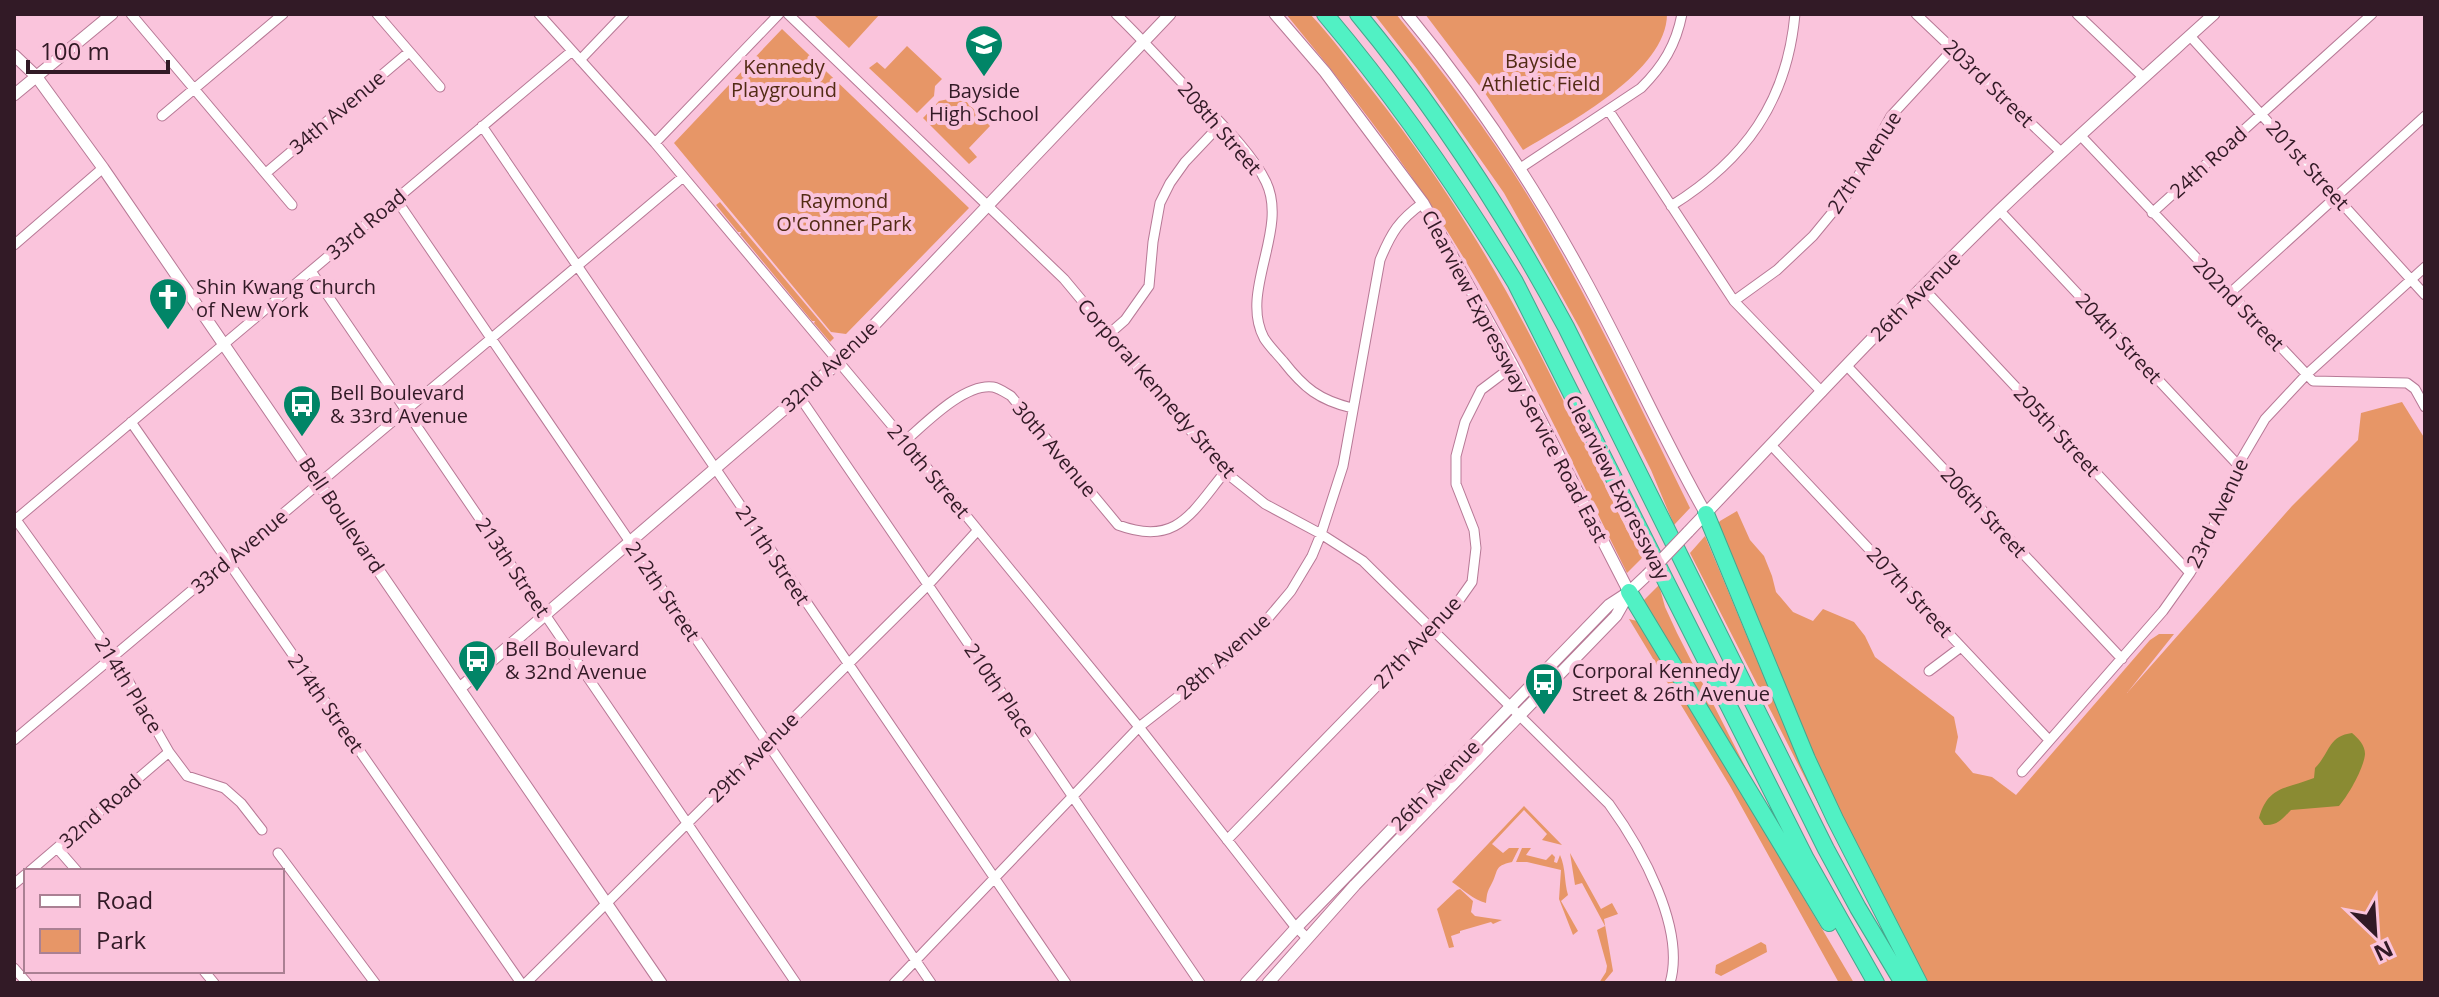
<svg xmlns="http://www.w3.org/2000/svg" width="2439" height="997" font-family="'Open Sans',sans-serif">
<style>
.green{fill:#e79667}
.water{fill:#8a8b33}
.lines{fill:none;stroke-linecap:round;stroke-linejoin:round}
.minor-casing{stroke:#b77996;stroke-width:11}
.tertiary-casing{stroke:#b77996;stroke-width:13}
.motorway-casing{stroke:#46a68d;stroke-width:18}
.minor{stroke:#fff;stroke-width:9}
.tertiary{stroke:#fff;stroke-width:11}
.motorway{stroke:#51f1c4;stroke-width:16}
.tertiary-bridge-casing{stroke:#b77996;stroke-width:13;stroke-linecap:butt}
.tertiary-bridge{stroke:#fff;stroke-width:11}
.labels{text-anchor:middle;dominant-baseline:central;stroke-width:8;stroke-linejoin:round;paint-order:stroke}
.park-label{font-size:20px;fill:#522b14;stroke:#fac4dc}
.street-label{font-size:20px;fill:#321a26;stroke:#fac4dc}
.poi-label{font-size:20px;fill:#321a26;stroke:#fac4dc;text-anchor:start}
</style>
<rect width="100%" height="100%" fill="#fac4dc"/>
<path class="green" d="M813,14H880L849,48Z
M1286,14H1310C1332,37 1351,64 1371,89C1410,138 1446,190 1478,243C1535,336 1580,437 1629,534L1644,556L1627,573C1570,459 1517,342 1449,234C1401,156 1344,85 1286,14Z
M1374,14H1396C1443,72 1489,132 1528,196C1589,296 1638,403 1690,508L1674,525L1651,470L1579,327L1504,193L1417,69Z
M1425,14H1667C1667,72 1567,124 1523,150L1485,93Z
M782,29L969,208L846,334L831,332L674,143Z
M907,46L942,79L935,86L934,96L917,113L869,68L877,62L885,69Z
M957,92L990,126L969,148L977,157L969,164L923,118L939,101L949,99Z
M720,202L834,338L830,342L814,323L815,321H812L740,234L741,232H738L716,205Z
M2402,402L2425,439V983H1924L1821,779L1714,529L1720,521L1737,511L1750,540L1764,556L1772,576L1776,592L1793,612L1813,621L1823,609L1854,622L1865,636L1875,657L1954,717L1958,737L1955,752L1973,773L1992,777L2016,795L2150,640L2159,634H2174L2127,693L2292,506L2358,440L2361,413Z
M1705,536L1788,734L1847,860L1690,553Z
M1659,585L1665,607L1677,633L1780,835L1641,603Z
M1629,619L1641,622L1854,983H1839L1730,786Z
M1524,806L1562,845L1542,840L1547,834L1524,810L1492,844L1503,853L1509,848H1519L1512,862C1493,866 1499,871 1491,885C1487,892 1487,894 1486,903C1474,900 1462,889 1452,882Z
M1522,848H1531L1526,855L1546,860L1552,854L1555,857L1554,862L1557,863L1560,855C1566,868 1564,882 1568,895L1561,901L1578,931L1573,935L1559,899L1561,870L1527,862H1516Z
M1570,853L1601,909L1612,903L1618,914L1604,919L1613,971L1603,983H1599L1606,972L1607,966L1597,930L1605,926L1582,883L1575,885Z
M1460,889L1473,901L1471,912L1475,916L1502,920L1493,924L1491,922L1460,931V933L1451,936L1454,947L1449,948L1437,909L1457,890Z
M1761,942L1766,945L1767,952L1721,976L1715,973L1716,965Z"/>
<path class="water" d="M2352,733C2358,738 2365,745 2365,754C2364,768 2348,796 2339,806L2291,810C2282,819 2278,826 2264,825L2259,818C2268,786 2286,789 2314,778L2315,768C2330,753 2328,736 2352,733Z"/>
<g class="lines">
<g class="minor-casing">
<path id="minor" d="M131,14L292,205
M377,14L440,87
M539,14L655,143L905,441L1139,727L1293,924L1307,938
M788,14L1064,279L1225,472L1265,504L1321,534L1363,561L1609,804C1641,848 1686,928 1670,983
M1116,14C1141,38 1164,64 1188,89C1213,116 1250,149 1266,182C1289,230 1239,291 1264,338C1269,346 1277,354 1283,361C1304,388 1319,400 1352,408
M1916,14L2062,153
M2077,14L2143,77
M2190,36L2425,295
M580,60L624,14
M1609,111L1734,301L1822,392
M162,116L283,14
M482,126L1066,983
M2080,135L2313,381L2407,383L2415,389L2425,407
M655,143L779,14
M1519,169L1641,88C1663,66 1676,45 1682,14
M266,173L409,52
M396,199L931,983
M1671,206C1745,160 1787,102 1795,14
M2000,211L2238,465
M2152,213L2372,14
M14,245L103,168
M311,271L796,983
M1923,288L2190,573
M2229,294L2425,116
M1734,301L1777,270L1813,236L1850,191L1891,116L1953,49
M1109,334L1125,320L1149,286L1153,242L1160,203L1170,183L1185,162L1221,124
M1847,366L2122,659
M799,396L1200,983
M131,422L521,983
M905,441C925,424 964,383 993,387C999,388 1006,393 1011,396L1118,525C1177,547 1192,512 1225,472
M1771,445L2049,740
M14,517L114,656L169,752L187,776L224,788L241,803L262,830
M14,521L572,51
M1929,671L1961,647
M14,740L683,177
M2022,772L2163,611L2190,573L2205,548L2238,465L2265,419L2307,374L2425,267
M1227,840L1455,606L1472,582L1476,548L1474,530L1456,484V456L1465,422L1481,390L1513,366
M57,848L77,871
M278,853L375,983
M30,871L169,752
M14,884L26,874
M14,968L27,983
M204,971L214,983
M526,983L928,585L978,530
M894,983L1139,727L1225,660L1264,623L1291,591L1312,556L1321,534L1343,466L1380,260C1391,233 1399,220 1423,203"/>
</g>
<g class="tertiary-casing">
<path id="tertiary" d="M1275,14L1325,72L1423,203L1513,366L1629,592
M1407,14C1474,95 1533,184 1583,276C1626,354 1662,437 1706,514
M14,55L36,76L103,168L661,983
M14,95L112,14
M1688,532C1791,424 1893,314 2000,210C2070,143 2142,79 2214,14
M460,688L839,362L1170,14
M1246,983L1296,928L1609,605L1629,592L1647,575
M1268,983L1355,885L1616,616L1629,593"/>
</g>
<g class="motorway-casing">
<path id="motorway" d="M1325,14C1396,98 1458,188 1515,282L1806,859L1876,983
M1358,14C1439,112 1506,216 1566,327L1826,849L1858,908L1903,983
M1706,514L1807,759L1835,819L1919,983
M1629,592L1829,923"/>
</g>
<use href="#minor" class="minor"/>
<use href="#tertiary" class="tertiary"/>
<use href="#motorway" class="motorway"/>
<g class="tertiary-bridge-casing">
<path id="tertiary-bridge" d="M1647,575L1688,532"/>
</g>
<use href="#tertiary-bridge" class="tertiary-bridge"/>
</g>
<defs>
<g id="school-pin" transform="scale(2)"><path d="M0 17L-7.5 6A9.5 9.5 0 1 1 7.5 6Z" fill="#018567" stroke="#fac4dc"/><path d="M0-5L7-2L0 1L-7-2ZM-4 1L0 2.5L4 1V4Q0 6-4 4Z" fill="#fff"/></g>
<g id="church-pin" transform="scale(2)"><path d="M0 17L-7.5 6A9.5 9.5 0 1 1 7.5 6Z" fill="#018567" stroke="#fac4dc"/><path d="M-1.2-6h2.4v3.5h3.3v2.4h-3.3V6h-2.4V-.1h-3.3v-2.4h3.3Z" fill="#fff"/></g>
<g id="bus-pin" transform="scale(2)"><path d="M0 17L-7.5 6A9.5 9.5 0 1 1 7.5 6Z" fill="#018567" stroke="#fac4dc"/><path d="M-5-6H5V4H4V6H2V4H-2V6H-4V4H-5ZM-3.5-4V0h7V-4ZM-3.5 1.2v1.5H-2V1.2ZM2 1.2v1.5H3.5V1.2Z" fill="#fff"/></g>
</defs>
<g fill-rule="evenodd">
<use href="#school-pin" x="984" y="44"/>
<use href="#church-pin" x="168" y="297"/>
<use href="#bus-pin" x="302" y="404"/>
<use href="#bus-pin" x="477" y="659"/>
<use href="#bus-pin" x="1544" y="682"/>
</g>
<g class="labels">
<g class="park-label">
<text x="1541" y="60">Bayside<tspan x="1541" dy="23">Athletic Field</tspan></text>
<text x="784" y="66">Kennedy<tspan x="784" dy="23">Playground</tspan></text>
<text x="844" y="200">Raymond<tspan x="844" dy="23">O'Conner Park</tspan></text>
</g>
<g class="street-label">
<text transform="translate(1989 83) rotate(44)">203rd Street</text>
<text transform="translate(337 112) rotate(-40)">34th Avenue</text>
<text transform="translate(1220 128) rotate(49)">208th Street</text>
<text transform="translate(1864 162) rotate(-57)">27th Avenue</text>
<text transform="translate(2208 162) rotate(-42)">24th Road</text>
<text transform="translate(2308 165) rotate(48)">201st Street</text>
<text transform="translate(366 224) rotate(-40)">33rd Road</text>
<text transform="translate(1915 296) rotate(-45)">26th Avenue</text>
<text transform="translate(2239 304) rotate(46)">202nd Street</text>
<text transform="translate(2119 338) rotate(47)">204th Street</text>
<text transform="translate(829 366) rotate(-43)">32nd Avenue</text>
<text transform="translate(1515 376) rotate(62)">Clearview Expressway Service Road East</text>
<text transform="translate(1157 388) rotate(49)">Corporal Kennedy Street</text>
<text transform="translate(2057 431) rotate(47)">205th Street</text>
<text transform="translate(1055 449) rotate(50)">30th Avenue</text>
<text transform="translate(929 471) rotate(50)">210th Street</text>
<text transform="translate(1618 487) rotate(63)">Clearview Expressway</text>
<text transform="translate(1984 512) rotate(47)">206th Street</text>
<text transform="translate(2217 513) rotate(-65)">23rd Avenue</text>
<text transform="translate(342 515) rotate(56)">Bell Boulevard</text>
<text transform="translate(239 551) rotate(-40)">33rd Avenue</text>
<text transform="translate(773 555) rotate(56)">211th Street</text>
<text transform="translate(513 567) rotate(56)">213th Street</text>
<text transform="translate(663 591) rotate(56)">212th Street</text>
<text transform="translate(1910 592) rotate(47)">207th Street</text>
<text transform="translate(1417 642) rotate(-47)">27th Avenue</text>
<text transform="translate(1223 656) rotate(-42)">28th Avenue</text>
<text transform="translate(129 685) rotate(58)">214th Place</text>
<text transform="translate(1000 690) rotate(56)">210th Place</text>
<text transform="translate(326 703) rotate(55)">214th Street</text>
<text transform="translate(753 757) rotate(-45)">29th Avenue</text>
<text transform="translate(1435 785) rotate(-46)">26th Avenue</text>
<text transform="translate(100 811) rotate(-41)">32nd Road</text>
</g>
<g class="poi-label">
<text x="984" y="90" text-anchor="middle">Bayside<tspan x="984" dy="23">High School</tspan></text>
<text x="196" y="286">Shin Kwang Church<tspan x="196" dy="23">of New York</tspan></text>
<text x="330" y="392">Bell Boulevard<tspan x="330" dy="23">&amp; 33rd Avenue</tspan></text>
<text x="505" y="648">Bell Boulevard<tspan x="505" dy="23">&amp; 32nd Avenue</tspan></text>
<text x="1572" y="670">Corporal Kennedy<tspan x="1572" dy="23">Street &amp; 26th Avenue</tspan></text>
</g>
</g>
<rect width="2439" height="997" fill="none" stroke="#321a26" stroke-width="32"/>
<rect x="24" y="869" width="260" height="104" fill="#fac4dc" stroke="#aa8093" stroke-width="2"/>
<rect x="40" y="895" width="40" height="12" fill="#ffffff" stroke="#aa8093" stroke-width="2"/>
<text x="96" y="909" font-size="24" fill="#321a26">Road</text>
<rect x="40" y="929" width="40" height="24" fill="#e79667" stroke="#aa8093" stroke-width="2"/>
<text x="96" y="949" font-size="24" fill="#321a26">Park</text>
<g transform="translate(2375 933) rotate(155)" stroke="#fac4dc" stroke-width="6" paint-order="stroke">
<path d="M0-6L14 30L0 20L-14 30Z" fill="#321a26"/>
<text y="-12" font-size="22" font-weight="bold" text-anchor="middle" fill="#321a26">N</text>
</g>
<path d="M28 60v12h140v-12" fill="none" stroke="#321a26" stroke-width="4"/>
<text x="40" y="60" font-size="24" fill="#321a26" stroke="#fac4dc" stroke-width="6" paint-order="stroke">100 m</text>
</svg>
